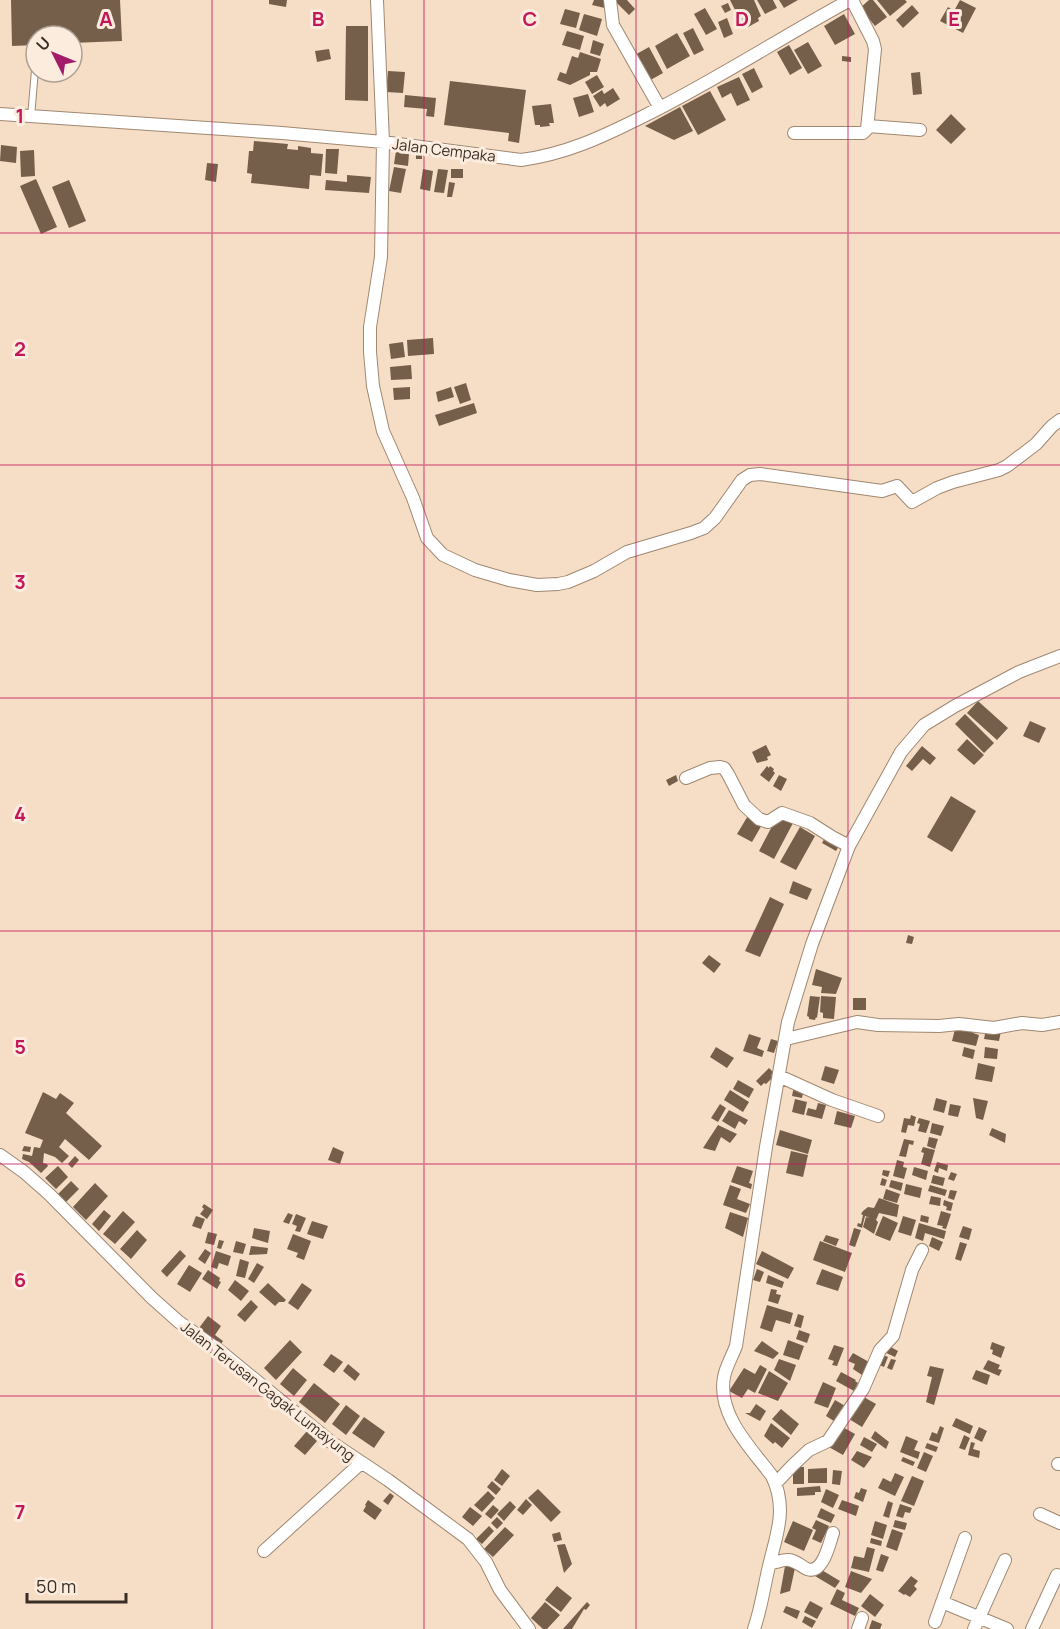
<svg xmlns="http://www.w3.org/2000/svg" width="1060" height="1629" font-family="Manrope,sans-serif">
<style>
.building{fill:#755f4b}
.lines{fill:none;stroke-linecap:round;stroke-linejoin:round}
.service-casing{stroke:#9f8872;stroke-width:8}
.minor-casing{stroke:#9f8872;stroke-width:14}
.service{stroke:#fff;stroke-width:6}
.minor{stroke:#fff;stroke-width:12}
.grid{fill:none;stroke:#c2185b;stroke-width:1.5;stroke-opacity:0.55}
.labels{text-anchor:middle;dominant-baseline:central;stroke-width:6;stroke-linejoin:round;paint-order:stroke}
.street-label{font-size:15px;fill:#382e25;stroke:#fcecde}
.grid-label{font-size:20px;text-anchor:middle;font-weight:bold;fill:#c2185b;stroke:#fcecde;stroke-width:6;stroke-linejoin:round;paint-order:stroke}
</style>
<rect width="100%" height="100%" fill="#f6ddc6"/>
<path class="building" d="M11,0H120L122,41L72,43V36H36V45L12,46Z
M269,0H287L286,7L269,4Z
M594,0H609V9L592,5Z
M617,0H627L635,9L629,15L615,1Z
M730,0H754L761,16L758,18L759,21L748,27L747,24L743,26Z
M757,0H773L777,8L765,14Z
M779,0H798L784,8Z
M869,0H873L887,17L875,26L860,8Z
M877,0H905L907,2L890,16Z
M960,0L976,8L963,33L940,21L948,7L954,11Z
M728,3L731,10L725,13L721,6Z
M912,5L919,13L903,28L896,20Z
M705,8L717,29L706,35L694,14Z
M565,9L580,13L576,28L560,24Z
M584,14L602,19L597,36L579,30Z
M844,14L855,34L835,45L824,26Z
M727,18L733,34L724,38L718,22Z
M346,26H368V101L345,100Z
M693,28L704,50L694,55L683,33Z
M567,31L584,36L580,50L562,45Z
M677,33L690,56L667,69L655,46Z
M593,40L604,44L600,56L590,53Z
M808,42L822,66L808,74L794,50Z
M789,45L802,68L790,75L777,52Z
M649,47L663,73L647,82L633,56Z
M329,49L331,59L317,62L315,51Z
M580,52L601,59L597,72H590V75L570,85L557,80L560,72L566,74L572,56L578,58Z
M842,56L851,57V62L842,61Z
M754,68L763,87L752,93L742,74Z
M388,71L405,72L403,93L386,92Z
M920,72L922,94L913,95L911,73Z
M597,75L604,87L592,94L585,82Z
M739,77L750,100L737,106L731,93L722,98L717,87Z
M450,81L526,90L519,143L508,141L509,133L444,125Z
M613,88L620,99L607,107L605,103L600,107L593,96L602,90L604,94Z
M710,91L726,120L698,135L682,106Z
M588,94L594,112L579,117L573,98Z
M405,95L436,98L434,117L426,116L427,109L404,107Z
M551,104L554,123H549L550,126L540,127V125H535L532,106Z
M680,107L693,131L674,140L645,126Z
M951,114L966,129L951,144L936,130Z
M254,141L288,144L287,149L298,150V146L311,148V153L323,154L321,176L310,175L309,189L251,183L252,174L247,173L249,151H253Z
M1,145L17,147L16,163L0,161Z
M326,149H339L337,174L325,173Z
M34,150L35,176L21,177L20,151Z
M396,151L409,154L408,166L394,164Z
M416,153L422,154V159H416Z
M207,163L218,164L216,182L205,180Z
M394,167L406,169L401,193L389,191Z
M423,169L433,171L430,191L420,189Z
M438,169L448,170L444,193L434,192Z
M451,169H463V178H451Z
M347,175L371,177L369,193L325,190L326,180L347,182Z
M36,179L57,227L41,234L20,186Z
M69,180L86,221L69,228L52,187Z
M449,182L455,183L452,197H447Z
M433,338L434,354L408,356L407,340Z
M403,342L405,357L391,359L389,344Z
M411,365L412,379L391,380L390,367Z
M466,383L471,400L460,404L454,387Z
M410,387V399L394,400L393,388Z
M451,387L454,397L438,402L436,392Z
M474,403L477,413L439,426L435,415Z
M978,701L1008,728L997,740L967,713Z
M965,714L994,743L984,753L955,724Z
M1030,721L1046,728L1039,743L1023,736Z
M967,739L984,755L974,765L957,750Z
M766,745L771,755L767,757L768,760L757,763L752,752Z
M922,746L936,758L930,765L923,759L912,771L906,766Z
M767,766L769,768L770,766L774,769L773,771L775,773L769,782L760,775Z
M676,775L678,781L669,786L666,780Z
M779,775L787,779L781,791L773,786Z
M951,796L976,811L952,852L927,837Z
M749,814L763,823L752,842L737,834Z
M778,815L793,823L774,859L759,851Z
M800,827L815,836L796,870L780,862Z
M826,836L840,844L836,851L822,843Z
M793,881L812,889L807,900L789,893Z
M770,897L784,904L760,957L745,951Z
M908,935L914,937L912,944L906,943Z
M709,955L721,964L714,973L702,963Z
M816,969L842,978L836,994L821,993L822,987L812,985Z
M810,996L820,997L817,1018L816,1017L815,1020L809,1019V1017L807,1016Z
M821,996L836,997L834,1019L823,1018V1013L820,1012Z
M853,998H866V1010H853Z
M961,1025L974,1028L973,1033L979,1035L976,1046L952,1041L955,1029L960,1031Z
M986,1029L1001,1031L999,1041L984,1039Z
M749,1034L761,1038L757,1048L764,1051L762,1057L743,1051Z
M771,1039L778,1041L774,1053L767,1051Z
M716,1047L734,1058L727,1068L710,1057Z
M964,1047L975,1050L973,1059L962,1056Z
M985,1047L998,1049L997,1059L984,1058Z
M978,1063L995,1067L992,1082L975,1079Z
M825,1066L839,1070L834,1084L821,1080Z
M769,1068L774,1073L771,1075L773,1077L766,1084L764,1083L761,1086L756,1081Z
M738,1080L754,1089L749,1098L733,1089Z
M794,1086L804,1088L802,1098L792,1096Z
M730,1090L749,1102L743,1112L724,1100Z
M43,1092L56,1099L60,1093L74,1103L66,1113L102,1146L89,1160L65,1139L59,1147L69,1156L62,1163L55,1157L44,1153L43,1163L47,1164L48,1166L41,1173L29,1162L22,1159L23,1154L32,1156L34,1147L40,1148L43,1140L25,1133Z
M936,1098L947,1101L944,1113L933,1110Z
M973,1098L988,1101L983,1120L976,1118Z
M795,1099L807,1102L804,1115L792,1112Z
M818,1103L826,1105L822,1119L806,1115L808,1108L816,1110Z
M720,1104L726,1108L718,1122L711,1118Z
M950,1104L961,1106L958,1117L948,1115Z
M729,1110L748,1120L745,1125L739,1121L735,1129L722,1121Z
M837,1111L855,1116L851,1128L834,1124Z
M911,1115L916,1117L914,1126L908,1125L906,1133L901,1132L904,1118L910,1119Z
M919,1118L930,1121L926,1133L918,1131L920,1124L917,1123Z
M932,1123L944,1126L941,1136L930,1133Z
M718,1125L737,1134L730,1143L721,1137L715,1151L703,1148Z
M992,1128L1006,1134L1005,1143L989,1135Z
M780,1130L812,1140L808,1154L776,1145Z
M929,1137L938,1139L935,1149L927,1146Z
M904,1139L914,1141L913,1145L909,1144L906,1157L899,1156Z
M24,1146L31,1147L30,1152L22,1151Z
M333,1147L344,1152L340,1164L328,1160Z
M923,1147L935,1150L930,1167L921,1164L924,1153L921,1152Z
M791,1151L808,1155L803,1177L786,1173Z
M75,1156L79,1160L72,1168L68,1164Z
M897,1160L904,1162L903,1167L907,1168L904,1179L893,1176Z
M937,1162L948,1165L947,1171L939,1168L938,1173L934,1171Z
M58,1166L68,1177L56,1189L45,1178Z
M737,1166L753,1171L749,1183L752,1184L751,1189L731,1182Z
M914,1167L928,1171L926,1180L912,1175Z
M883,1170L890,1171L888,1177L882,1175Z
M951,1172L957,1174L954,1181L948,1179Z
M933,1175L945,1178L943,1186L931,1183Z
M882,1178L887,1180L885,1186L880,1185Z
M891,1180L903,1183L901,1191L889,1187Z
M71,1181L79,1189L66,1202L58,1194Z
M95,1183L108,1196L86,1220L73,1207Z
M906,1184L922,1188L920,1198L904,1194Z
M730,1185L741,1189L737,1199L750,1204L746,1213L723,1205Z
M930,1185L947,1190L945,1196L928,1191Z
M886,1189L900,1194L897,1203L883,1199Z
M950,1190L957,1191L954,1200L948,1198Z
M931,1196L941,1198L940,1206L929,1204Z
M879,1198L899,1205L897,1217L879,1213L876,1220L878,1222L874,1234L863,1227L866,1217L870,1218L865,1216L862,1228L857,1226L858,1223L861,1224L863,1215L861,1214L863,1211L868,1207L874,1208Z
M944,1200L953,1203L951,1211L946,1210L947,1207L943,1205Z
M204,1204L213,1210L207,1219L200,1214L204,1209L202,1207Z
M104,1210L111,1216L99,1231L92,1224Z
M123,1211L135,1222L115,1244L103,1234Z
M941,1211L951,1214L946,1229L942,1228L943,1226L937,1225Z
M730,1212L748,1218L743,1237L725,1228Z
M288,1213L293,1215L289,1224L283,1222Z
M296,1214L306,1218L300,1232L295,1231L297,1226L292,1224Z
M921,1215L929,1217L928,1223L920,1221Z
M196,1216L205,1219L201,1229L192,1226Z
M883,1216L898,1223L890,1241L875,1235Z
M903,1216L916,1220L911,1236L898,1232Z
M312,1221L328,1226L323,1239L307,1234Z
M919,1223L946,1231L944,1239L925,1233L923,1241L915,1238Z
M963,1226L972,1229L969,1240L959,1237Z
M254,1228L270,1231L268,1243L252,1238Z
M854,1228L861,1230L855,1247L849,1245Z
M137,1230L147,1240L131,1259L120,1249Z
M208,1232L217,1234L214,1245L205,1243Z
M293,1234L311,1241L304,1260L296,1257L298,1253L287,1249Z
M826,1235L839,1239L836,1246L823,1241Z
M932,1237L943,1242L939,1251L929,1246Z
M219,1240L224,1241L221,1249L217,1248Z
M236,1241L246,1244L243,1254L233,1252Z
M820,1241L852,1253L845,1272L813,1260Z
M960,1242L967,1244L961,1261L955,1259Z
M251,1246L268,1248L267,1254L249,1255Z
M205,1249L211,1253L205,1264L198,1259Z
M180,1250L186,1256L167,1277L161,1271Z
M216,1251L231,1256L228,1266L219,1263L217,1269L211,1267Z
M762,1251L794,1268L788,1279L756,1264Z
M240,1259L249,1262L245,1278L236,1276Z
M257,1263L264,1267L254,1283L248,1279Z
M189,1265L202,1273L190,1292L177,1284Z
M757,1269L764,1272L760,1282L753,1280Z
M822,1269L843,1277L838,1291L816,1284Z
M208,1270L220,1278L219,1281L221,1282L217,1289L202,1279Z
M768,1275L784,1282L782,1288L766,1283Z
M235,1280L249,1291L241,1301L228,1290Z
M268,1283L286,1300L284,1302H279L275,1306L259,1292Z
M302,1283L312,1290L298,1310L288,1303Z
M771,1289L777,1290L776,1294L781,1295L778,1304L768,1301Z
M251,1300L258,1307L245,1322L237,1315Z
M767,1305L793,1313L790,1324L776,1320L772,1332L760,1328Z
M798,1314L804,1316L801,1328L794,1326Z
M208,1316L221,1326L215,1335L223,1341L218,1349L196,1332Z
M799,1330L810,1334L807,1343L796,1339Z
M290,1340L302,1352L276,1380L264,1368Z
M788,1340L804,1346L799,1360L783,1355Z
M762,1341L779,1353L773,1359L754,1351Z
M992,1342L1005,1347L1001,1358L992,1354L993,1350L990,1349Z
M885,1344L898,1351L895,1357L882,1351Z
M834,1345L844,1348L837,1366L832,1365L834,1361L828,1359Z
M853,1353L869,1362L862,1375L853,1369L855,1364L848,1361Z
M331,1354L343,1362L334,1373L323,1365Z
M881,1354L888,1357L884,1367L877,1364Z
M779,1359L796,1365L790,1381L774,1370Z
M891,1359L896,1360L892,1370L887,1368Z
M988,1360L1000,1365L998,1369L1002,1370L999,1376L983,1369Z
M348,1364L360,1374L355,1381L343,1371Z
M760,1365L767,1369L755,1393L748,1389L742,1398L729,1391L744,1368L755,1374Z
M930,1366L944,1369L934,1405L926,1402L932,1377L927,1376Z
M293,1368L307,1380L294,1396L280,1384Z
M976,1370L990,1375L987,1385L972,1379Z
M769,1371L788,1383L778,1401L758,1393Z
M841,1372L856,1380L855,1381L858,1383L854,1391L836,1381Z
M823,1382L836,1388L828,1408L814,1403Z
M314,1383L340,1404L325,1423L299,1402Z
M862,1396L876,1404L862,1427L849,1419Z
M835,1400L847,1407L837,1423L826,1416Z
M756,1404L766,1411L760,1421L745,1413H750Z
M346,1405L360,1416L346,1435L332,1424Z
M781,1409L799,1424L791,1435L772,1419Z
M364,1417L385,1432L374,1448L352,1433Z
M956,1418L973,1426L970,1434L952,1426Z
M771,1423L790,1438L782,1448L775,1442L773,1444L764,1436Z
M839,1425L855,1434L843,1455L827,1446Z
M940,1426L944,1428L939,1443L929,1440L932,1432L937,1434Z
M979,1427L987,1431L982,1442L974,1438Z
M307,1431L317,1441L305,1455L294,1446Z
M875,1431L889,1442L886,1449L871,1438Z
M964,1435L970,1438L965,1450L959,1448Z
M906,1436L918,1441L914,1450L920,1452L918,1459L900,1452Z
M864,1437L877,1444L872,1452L860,1445Z
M971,1442L975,1443L973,1449L980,1451L979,1458L968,1455Z
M927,1443L938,1447L936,1452L925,1448Z
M857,1451L872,1457L864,1468L851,1460Z
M924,1452L933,1456L926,1472L917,1468Z
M903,1457L915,1462L913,1466L901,1461Z
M793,1467H804V1484H793Z
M827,1468V1483H808V1469Z
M502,1469L510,1476L502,1486L494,1480Z
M833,1470L842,1471L840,1485L832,1484Z
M895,1473L904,1477L895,1496L878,1488L883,1478L891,1482Z
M912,1476L924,1481L914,1506L901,1501Z
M492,1481L501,1489L496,1495L487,1487Z
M820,1486L821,1492H815V1495L797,1496V1488Z
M861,1488L867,1490L863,1502L854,1498L856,1492L859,1493Z
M538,1489L561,1512L551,1522L528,1498Z
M826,1489L839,1495L833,1508L821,1502Z
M488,1491L495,1498L482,1512L474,1505Z
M390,1493L394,1496L388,1505L383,1501Z
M526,1499L532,1505L523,1515L517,1510Z
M368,1500L382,1510L375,1520L363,1511L366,1506L365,1505Z
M842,1500L859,1506L856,1516L838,1509Z
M510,1501L516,1507L504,1521L497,1514Z
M888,1501L893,1503L889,1518L883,1516Z
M900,1504L912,1508L910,1513L905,1512L903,1518L896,1516Z
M493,1505L499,1510L491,1519L485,1514Z
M470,1507L482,1516L473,1526L462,1517Z
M821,1508L835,1515L831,1523L817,1517Z
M497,1517L503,1523L497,1529L491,1523Z
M816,1520L829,1526L821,1543L812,1539L816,1530L812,1528Z
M895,1520L907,1523L905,1530L893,1527Z
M793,1521L813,1530L804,1551L784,1542Z
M875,1521L887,1525L883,1539L871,1535Z
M489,1526L494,1531L482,1544L476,1539Z
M505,1527L514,1535L493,1557L484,1549Z
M892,1529L903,1533L897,1551L886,1547Z
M560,1532L562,1540L554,1542L552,1534Z
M871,1538L882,1541L881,1546L870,1543Z
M565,1544L572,1564L564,1573L557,1545Z
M867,1547L875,1549L869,1572L851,1568L854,1556L864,1558Z
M881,1554L889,1557L883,1572L876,1570Z
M785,1566L795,1568L790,1591L780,1594Z
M820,1569L840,1581L835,1588L815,1576Z
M851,1571L872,1579L861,1593L845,1587Z
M911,1576L918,1581L914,1586L917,1589L910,1597L905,1594L904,1595L898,1591Z
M557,1586L572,1598L561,1612L545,1600Z
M837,1589L845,1593L842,1600L859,1608L855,1616L830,1604Z
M870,1594L884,1605L875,1617L861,1606Z
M810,1601L823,1608L817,1619L804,1612Z
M545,1602L560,1615L547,1629H543L531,1618Z
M587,1602L590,1605L586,1610L584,1609L572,1629H563Z
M786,1606L800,1611L797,1619L783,1612Z
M805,1616L816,1621L812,1628L802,1622Z
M872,1620L882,1624L880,1629H869Z"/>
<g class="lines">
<g class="service-casing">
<path id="service" d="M31,117L35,70L36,68"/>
</g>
<g class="minor-casing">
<path id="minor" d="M377,0L383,142L381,257L370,327V352L373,386L383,431L413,498L427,538L443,555L475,570L509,580L537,585L558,584L568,582L594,571L627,552L691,533L704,528L715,518L742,480L750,475L760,474L882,491L897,486L912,502L937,488L953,482L999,470L1007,466L1036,444L1052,426L1060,420
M610,0L613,25L660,108
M0,114L282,133L383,142L521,160C566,154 602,137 642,117C713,82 780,38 850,0
M868,126L920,130
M794,133H863L867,129L875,49L873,41L852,0
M686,778L710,768L720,767L724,768L728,774L744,805L759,819L768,822L782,813L810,823L832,837L849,846
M786,1039L857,1022L878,1025L939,1026L959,1024L994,1028L1022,1023L1042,1025L1060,1022
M779,1076L832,1100L878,1116
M0,1155L24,1172L49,1194L152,1298L179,1322L220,1351L331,1442L388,1480L468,1539L486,1562L500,1590L529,1629
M1058,1464H1060
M776,1483L792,1466L809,1450L828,1441L863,1389L880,1350L893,1336L912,1270L922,1250
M1040,1514L1060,1523
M264,1551L361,1463
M770,1563C776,1563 783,1559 789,1560C796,1561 801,1566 807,1569C823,1575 829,1544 833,1533
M942,1602L1007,1629
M935,1622L965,1538
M754,1629C761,1609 764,1587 769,1566C773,1548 780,1529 780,1511C780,1499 777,1486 772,1476C751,1448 717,1415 724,1377C726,1366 732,1357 736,1346L766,1147L788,1022L812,944L849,846L901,752L924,725L955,706L1019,672L1060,656
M858,1629L862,1618
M974,1629L1005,1560
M1032,1629L1057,1575"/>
</g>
<use href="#service" class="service"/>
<use href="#minor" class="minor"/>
</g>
<path class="grid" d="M212,0V1629M424,0V1629M636,0V1629M848,0V1629M0,233H1060M0,465H1060M0,698H1060M0,931H1060M0,1164H1060M0,1396H1060"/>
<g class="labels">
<g class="street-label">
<text transform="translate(444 150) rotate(7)">Jalan Cempaka</text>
<text transform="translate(268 1391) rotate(38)">Jalan Terusan Gagak Lumayung</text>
</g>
</g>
<g class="grid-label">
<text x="106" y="26">A</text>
<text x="318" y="26">B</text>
<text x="530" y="26">C</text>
<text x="742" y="26">D</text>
<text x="954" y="26">E</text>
<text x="20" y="123">1</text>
<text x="20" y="356">2</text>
<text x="20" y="589">3</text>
<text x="20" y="821">4</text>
<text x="20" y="1054">5</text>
<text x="20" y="1287">6</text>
<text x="20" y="1519">7</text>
</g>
<g transform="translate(54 54) rotate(313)"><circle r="28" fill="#fcecde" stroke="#aea094" stroke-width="1.5"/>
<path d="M0-4.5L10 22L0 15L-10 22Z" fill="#a21c69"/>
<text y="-9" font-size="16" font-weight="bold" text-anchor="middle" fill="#382e25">U</text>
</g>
<path d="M27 1593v9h99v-9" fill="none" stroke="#382e25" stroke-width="3"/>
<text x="36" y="1593" font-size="18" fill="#382e25" stroke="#fcecde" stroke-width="4.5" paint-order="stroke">50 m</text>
</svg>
